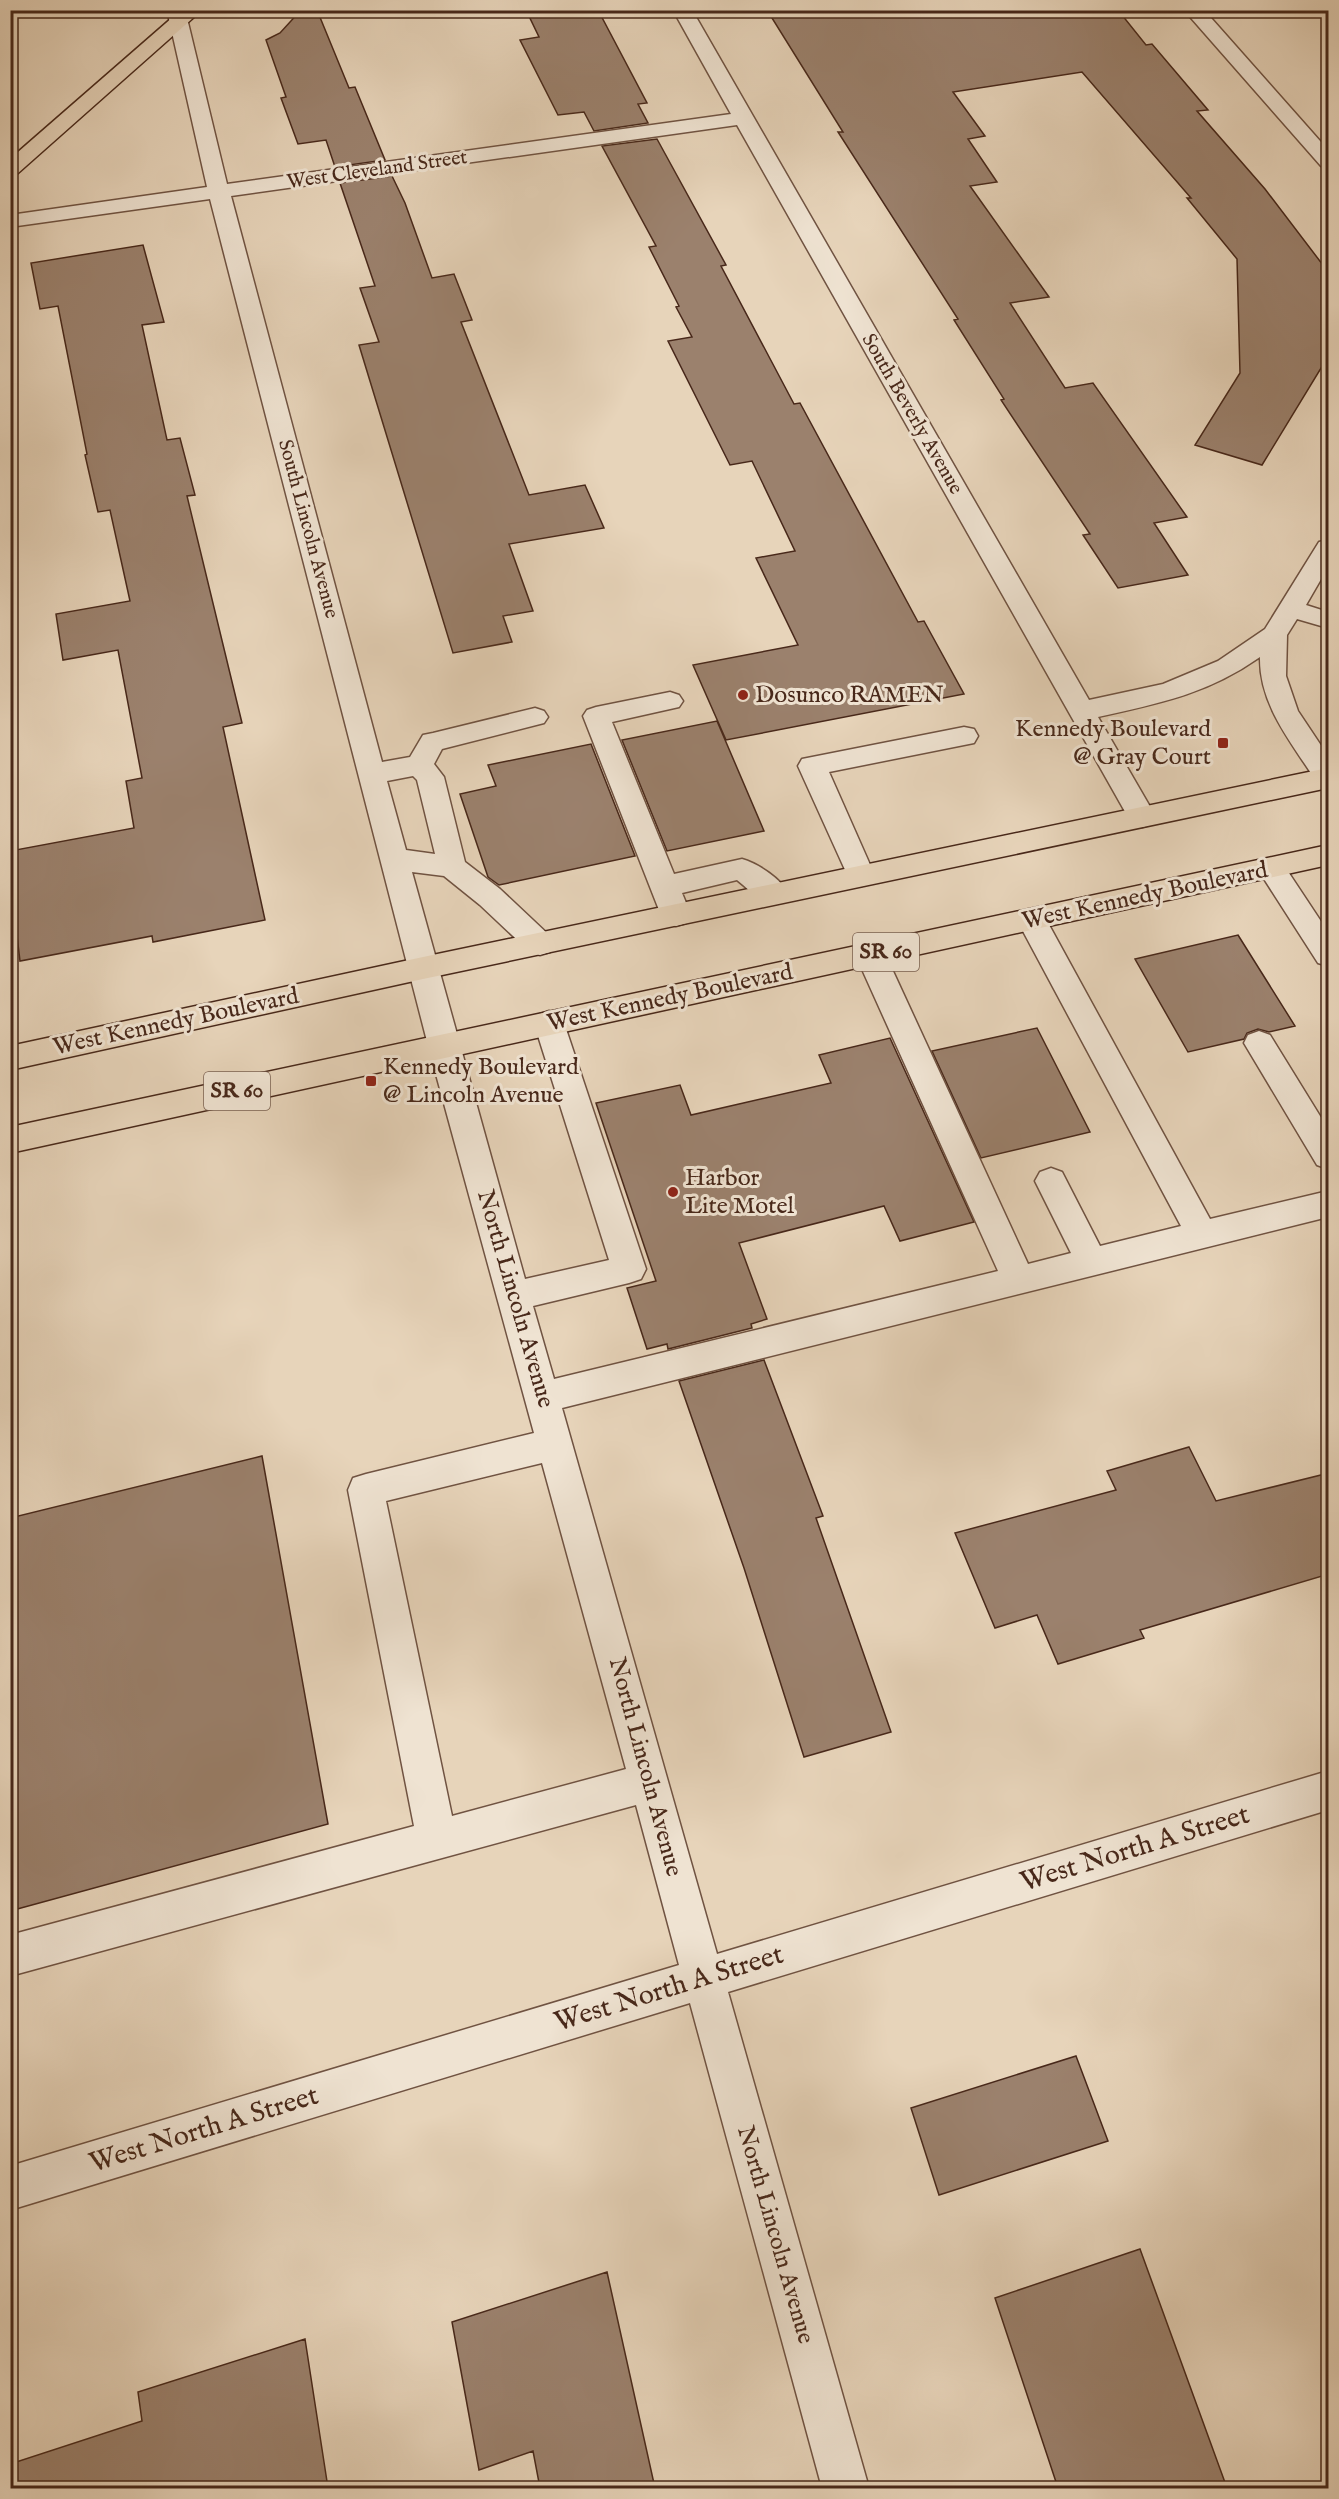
<svg xmlns="http://www.w3.org/2000/svg" width="1339" height="2499" font-family="'IM FELL English',serif">
<style>
.building{fill:#9b816d;stroke:#48281a;stroke-width:1.5}
.lines{fill:none;stroke-linecap:round;stroke-linejoin:round}
.minor-casing{stroke:#705342;stroke-width:3}
.major-casing{stroke:#48281a;stroke-width:3}
.minor{fill:#efe3d2;fill-rule:evenodd}
.major{fill:#e7d4ba;fill-rule:evenodd}
.poi-dot{fill:#8f2418;stroke:#efe3d2;stroke-width:2}
.labels{text-anchor:middle;dominant-baseline:central;stroke-width:6;stroke-linejoin:round;paint-order:stroke}
.far-street-label{font-size:20px;fill:#48281a;stroke:#efe3d2}
.shield{fill:#efe3d2;stroke:#7a6051;stroke-width:1.5}
.shield-label{font-size:22px;font-weight:bold;fill:#48281a}
.poi-label{font-size:24px;fill:#48281a;stroke:#efe3d2;text-anchor:start}
.street-label{font-size:24px;fill:#48281a;stroke:#efe3d2}
.near-street-label{font-size:28px;fill:#48281a;stroke:#efe3d2}
</style>
<rect width="100%" height="100%" fill="#e7d4ba"/>
<filter id="stains"><feTurbulence type="fractalNoise" baseFrequency=".00333" numOctaves="4"/><feColorMatrix values="0 0 0 0 .2 0 0 0 0 .09 0 0 0 0 .02 0 0 0 .5 -.17"/></filter>
<radialGradient id="worn" r=".72"><stop offset=".6" stop-color="#630" stop-opacity="0"/><stop offset="1" stop-color="#630" stop-opacity=".3"/></radialGradient>
<path class="building" d="M301,10H317L349,88L355,87L385,160L335,167L326,140L298,144L281,98L286,97L266,40L280,33Z
M526,10H598L647,103L638,104L648,123L594,131L584,112L558,115L520,40L539,37Z
M767,10H1118L1146,45L1152,44L1208,110L1197,111L1265,189L1329,273V355L1262,465L1195,445L1240,373L1237,259L1187,198H1191L1082,72L953,92L985,136L968,139L997,182L970,186L1049,297L1010,303L1065,388L1093,383L1187,517L1154,523L1188,575L1118,588L1083,535L1090,534L1001,400L1004,399L954,320L958,319L838,132H843Z
M657,139L726,265L721,266L794,404L800,403L918,622L924,621L964,694L726,740L693,665L798,645L756,558L795,551L752,461L730,465L668,341L692,337L676,307L679,306L649,247L656,246L602,146Z
M392,176L405,203L432,278L454,274L472,320L461,322L529,495L585,485L604,528L509,544L533,611L503,616L512,642L453,653L359,345L379,342L360,288L375,286L340,183Z
M143,245L164,322L142,325L167,440L180,438L195,495L187,496L242,723L223,727L265,920L153,942L152,936L20,961L10,877V851L134,828L126,781L142,778L118,650L63,660L56,614L130,601L110,510L98,512L85,455L87,454L58,306L40,309L31,263Z
M717,721L764,831L667,851L622,740Z
M591,744L635,856L499,885L488,877L460,794L496,786L488,765Z
M1238,935L1295,1026L1269,1032L1258,1029L1247,1033L1244,1039L1188,1052L1135,959Z
M1037,1028L1090,1132L981,1158L932,1051Z
M890,1038L974,1222L900,1241L884,1206L739,1243L767,1319L751,1324L752,1328L668,1349L667,1344L647,1349L627,1288L656,1281L596,1103L680,1085L691,1115L831,1083L819,1055Z
M764,1360L823,1516L816,1518L891,1732L804,1757L744,1568L679,1381Z
M1189,1447L1216,1501L1329,1473V1574L1140,1630L1144,1638L1058,1664L1037,1615L995,1628L955,1533L1116,1490L1107,1471Z
M262,1456L328,1824L10,1911V1518Z
M1076,2056L1108,2141L939,2195L911,2108Z
M1140,2249L1227,2488H1058L995,2298Z
M607,2272L655,2488H540L533,2451L479,2470L452,2322Z
M305,2339L328,2488H10V2464L142,2421L138,2392Z"/>
<g class="lines">
<g class="minor-casing">
<path id="minor" d="M167,10H185L227,184L731,114L673,10H692L1089,700L1163,684L1218,661L1265,629L1319,542L1328,540V567L1306,605L1328,612V628L1297,619L1287,635L1286,676L1298,711L1328,756V786L1318,784C1293,744 1259,706 1260,657C1207,694 1161,703 1098,717L1156,817L1152,824L1142,827L1132,824L737,125L231,196L382,762L410,757L423,735L433,733L535,708L544,711L548,717L544,723L442,749L434,764L444,777L465,862L500,889L550,936L555,944L550,952L540,955L530,952L480,905L444,876L412,872L525,1279L609,1260L534,1023L538,1015L549,1011L560,1015L564,1023L646,1269L641,1279L629,1283L533,1306L554,1379L998,1271L856,956L861,948L871,945L881,948L886,956L1028,1264L1071,1253L1035,1181L1040,1172L1051,1168L1062,1172L1100,1246L1181,1226L1017,920L1022,912L1032,909L1042,912L1210,1219L1328,1191V1217L562,1408L717,1954L1328,1771V1810L728,1992L869,2488H822L690,2003L10,2210V2166L679,1965L636,1805L10,1976V1935L414,1826L348,1490L353,1478L366,1474L534,1433L428,1045L210,199L10,227V215L207,187ZM413,776L417,780L435,854L406,850L387,781ZM542,1463L626,1769L452,1816L386,1501Z
M1184,10H1204L1328,150V168L1321,166Z
M670,692L679,695L683,701L679,707L612,722L674,874L742,859C759,864 781,879 789,894L785,901C765,908 752,892 737,880L682,893L691,915L686,923L676,926L666,923L661,915L583,716L587,710L596,707Z
M964,727L974,729L978,736L974,743L829,772L875,876L871,883L861,886L851,883L798,766L802,759Z
M1271,858L1281,861L1328,932V966L1318,963L1257,868L1261,861Z
M1259,1031L1270,1035L1328,1129V1169L1317,1165L1244,1043L1248,1035Z"/>
</g>
<g class="major-casing">
<path id="major" d="M181,10H202L17,174L10,176V159Z
M1328,768V788L423,979L10,1070V1046L423,957Z
M1328,845V865L10,1153V1127Z"/>
</g>
<use href="#minor" class="minor"/>
<use href="#major" class="major"/>
</g>
<g class="poi-dot">
<circle cx="743" cy="695" r="6"/>
<rect x="1217" y="737" width="12" height="12" rx="3"/>
<rect x="365" y="1075" width="12" height="12" rx="3"/>
<circle cx="673" cy="1192" r="6"/>
</g>
<g class="labels">
<g class="far-street-label">
<text transform="translate(377 170) rotate(-8)">West Cleveland Street</text>
<text transform="translate(912 414) rotate(60)">South Beverly Avenue</text>
<text transform="translate(308 529) rotate(75)">South Lincoln Avenue</text>
</g>
<g class="shield">
<rect x="853" y="933" width="66" height="38" rx="4.5"/>
<rect x="204" y="1072" width="66" height="38" rx="4.5"/>
</g>
<g class="shield-label">
<text x="886" y="952">SR 60</text>
<text x="237" y="1091">SR 60</text>
</g>
<g class="poi-label">
<text x="755" y="695">Dosunco RAMEN</text>
<text x="1211" y="729" text-anchor="end">Kennedy Boulevard<tspan x="1211" dy="28">@ Gray Court</tspan></text>
<text x="383" y="1067">Kennedy Boulevard<tspan x="383" dy="28">@ Lincoln Avenue</tspan></text>
<text x="685" y="1178">Harbor<tspan x="685" dy="28">Lite Motel</tspan></text>
</g>
<g class="street-label">
<text transform="translate(1145 896) rotate(-12)">West Kennedy Boulevard</text>
<text transform="translate(670 998) rotate(-12)">West Kennedy Boulevard</text>
<text transform="translate(176 1022) rotate(-12)">West Kennedy Boulevard</text>
<text transform="translate(515 1299) rotate(74)">North Lincoln Avenue</text>
<text transform="translate(645 1767) rotate(75)">North Lincoln Avenue</text>
<text transform="translate(775 2235) rotate(74)">North Lincoln Avenue</text>
</g>
<g class="near-street-label">
<text transform="translate(1135 1849) rotate(-17)">West North A Street</text>
<text transform="translate(669 1989) rotate(-17)">West North A Street</text>
<text transform="translate(204 2130) rotate(-17)">West North A Street</text>
</g>
</g>
<rect width="1339" height="2499" fill="none" stroke="#e7d4ba" stroke-width="36"/>
<rect x="12" y="12" width="1315" height="2475" fill="none" stroke="#48281a" stroke-width="3"/>
<rect x="18" y="18" width="1303" height="2463" fill="none" stroke="#48281a" stroke-width="1.5"/>
<rect width="100%" height="100%" filter="url(#stains)"/>
<rect width="100%" height="100%" fill="url(#worn)"/>
</svg>
